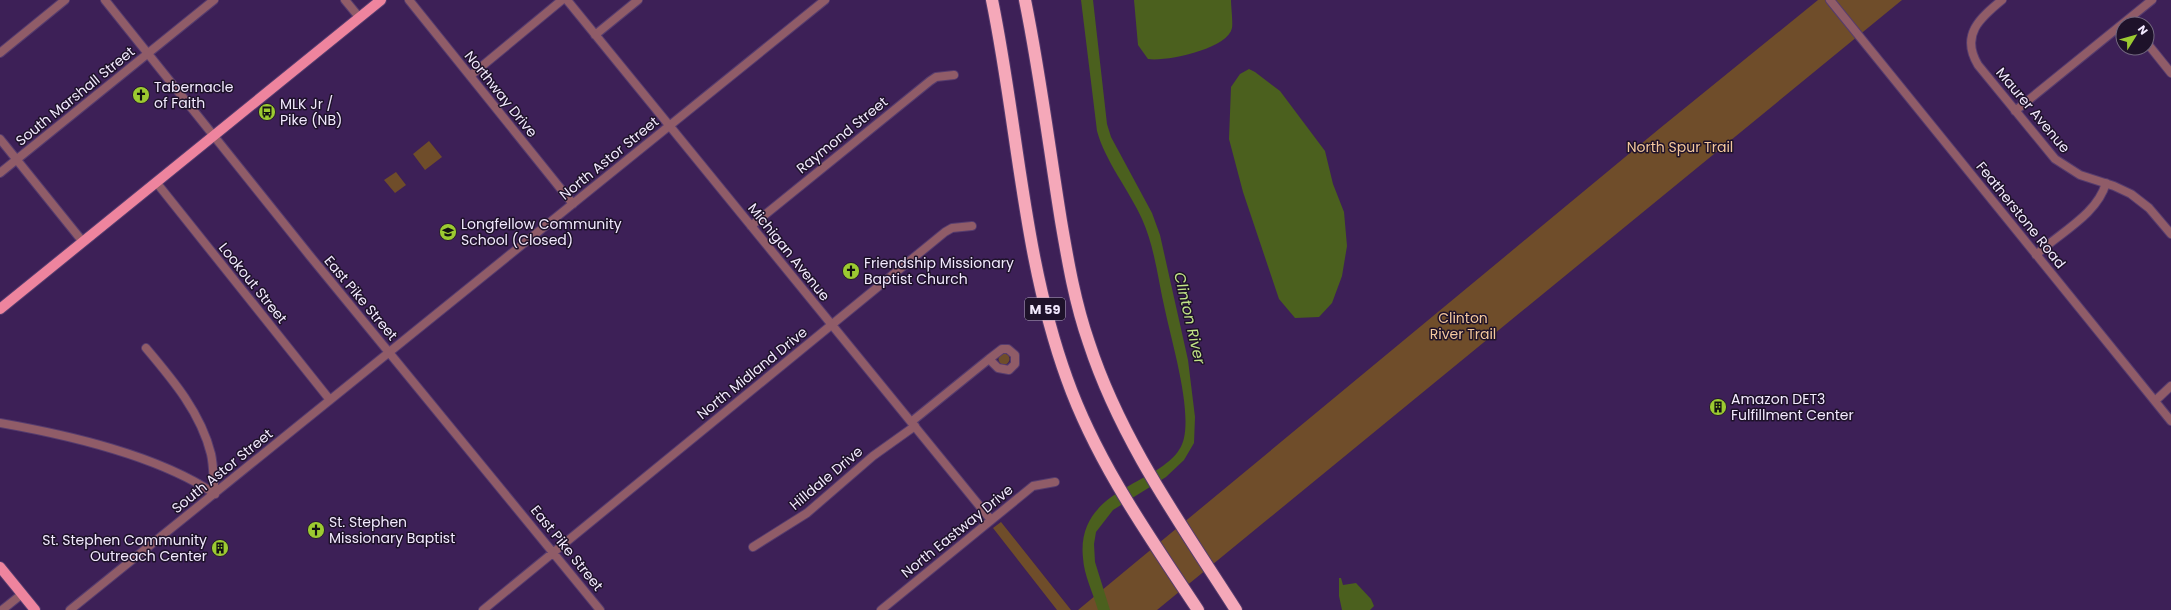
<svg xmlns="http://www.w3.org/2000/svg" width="2171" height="610" font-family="Poppins,sans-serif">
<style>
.green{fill:#6f4d2a}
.water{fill:#4b601e}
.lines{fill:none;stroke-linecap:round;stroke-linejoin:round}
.minor-casing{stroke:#563c6e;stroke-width:10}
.major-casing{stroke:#563c6e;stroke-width:12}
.highway-casing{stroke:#563c6e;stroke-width:14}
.minor{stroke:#905c68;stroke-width:8}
.major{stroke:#ee849e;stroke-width:10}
.highway{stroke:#f5a8b9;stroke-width:12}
.labels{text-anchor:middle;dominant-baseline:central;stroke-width:3;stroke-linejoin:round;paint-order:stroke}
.shield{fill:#1e122a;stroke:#b2a8be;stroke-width:1}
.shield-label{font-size:13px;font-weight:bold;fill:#f2e9fe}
.poi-label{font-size:14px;fill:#f2e9fe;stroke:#1e122a;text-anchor:start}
.street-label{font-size:14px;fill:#f2e9fe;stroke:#1e122a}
.park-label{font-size:14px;fill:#f4c89e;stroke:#1e122a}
.water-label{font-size:15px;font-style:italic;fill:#c2e487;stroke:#1e122a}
</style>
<rect width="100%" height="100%" fill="#3d2057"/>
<path class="green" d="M1818,0H1902L1157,610H1078L1659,129Z
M429,141L442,157L425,170L413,154Z
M396,172L406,185L395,193L384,180Z
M998.5 359a5.5 5.5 0 1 1 11 0a5.5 5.5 0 1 1-11 0Z
M1001,522L1071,610H1057L993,528Z"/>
<path class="water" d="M1081,0H1093L1107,124L1111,137L1152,213L1160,235L1188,360L1195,417L1194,443L1184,460L1166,477L1113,510L1096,532L1094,544L1095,562L1110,610H1098C1093,593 1084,575 1083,558C1075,482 1174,485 1184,438C1191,406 1172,343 1165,310C1158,280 1155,248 1142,219C1129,190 1105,161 1097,131Z
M1134,0H1231C1231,6 1233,23 1232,28C1228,49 1165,62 1148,59L1138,45Z
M1249,69L1255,72L1280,91L1325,151L1333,184L1344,212L1347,246L1342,276L1332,303L1319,317L1295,318L1279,299L1243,192L1229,139L1231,87L1240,74Z
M1339,578H1341L1343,585L1356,583L1371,599L1374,606L1370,610H1342L1339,596Z"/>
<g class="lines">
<g class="minor-casing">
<path id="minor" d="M105,0L310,256L600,610
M345,0L359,17
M409,0L573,204
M567,0L991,520
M1830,0L2171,421
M2002,0C1980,18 1960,35 1978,65L2055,159L2080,175L2114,186L2131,194L2149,208L2171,234
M595,35L638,0
M2147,43L2171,73
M0,53L65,0
M470,76L562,0
M2015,111L2152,0
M0,139L83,242
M0,173L214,0
M156,182L330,400
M751,226L930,81L936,77L954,75
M2036,255C2059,233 2097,215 2106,183
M146,348C173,380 201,413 211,454C214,467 213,481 215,494
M1002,349H1008L1015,355V364L1009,370L998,368L989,359Z
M2155,401L2171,386
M911,422L989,359
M0,423C68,435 157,455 215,494
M753,547L807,513L873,456L915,426
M2,610L22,594
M70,610L825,0
M483,610L945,232L952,228L972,226
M881,610L1033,486L1055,482"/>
</g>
<g class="major-casing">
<path id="major" d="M0,309L381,0
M0,567L35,610"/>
</g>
<g class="highway-casing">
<path id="highway" d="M992,0C1018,126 1023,258 1067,379C1097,463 1149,536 1198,610
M1025,0C1040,73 1049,147 1061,221C1068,262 1075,303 1089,343C1121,441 1181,524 1236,610"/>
</g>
<use href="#minor" class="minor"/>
<use href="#major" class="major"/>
<use href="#highway" class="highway"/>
</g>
<defs>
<g id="church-disc" transform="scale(0.9)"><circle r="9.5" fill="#9cca31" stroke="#1e122a"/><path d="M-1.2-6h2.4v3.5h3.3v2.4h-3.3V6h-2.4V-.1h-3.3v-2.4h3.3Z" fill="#111"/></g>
<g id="bus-disc" transform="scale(0.9)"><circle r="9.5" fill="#9cca31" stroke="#1e122a"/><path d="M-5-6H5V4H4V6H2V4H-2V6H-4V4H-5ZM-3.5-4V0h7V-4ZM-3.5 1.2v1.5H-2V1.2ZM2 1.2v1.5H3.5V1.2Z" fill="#111"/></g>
<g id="school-disc" transform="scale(0.9)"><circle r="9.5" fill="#9cca31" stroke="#1e122a"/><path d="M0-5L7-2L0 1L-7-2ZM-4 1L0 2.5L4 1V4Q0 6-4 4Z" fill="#111"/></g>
<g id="building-disc" transform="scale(0.9)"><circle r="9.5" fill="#9cca31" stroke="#1e122a"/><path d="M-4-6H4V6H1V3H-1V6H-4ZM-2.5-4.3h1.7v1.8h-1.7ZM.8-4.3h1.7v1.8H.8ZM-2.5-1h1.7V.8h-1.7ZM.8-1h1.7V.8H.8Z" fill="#111"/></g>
</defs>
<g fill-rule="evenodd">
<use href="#church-disc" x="141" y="95"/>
<use href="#bus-disc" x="267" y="112"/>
<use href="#school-disc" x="448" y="232"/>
<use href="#church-disc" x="851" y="271"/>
<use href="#building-disc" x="1718" y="407"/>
<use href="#church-disc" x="316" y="530"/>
<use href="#building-disc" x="220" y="548"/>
</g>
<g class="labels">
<rect class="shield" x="1025" y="298" width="40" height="22" rx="3"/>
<g class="shield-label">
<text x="1045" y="309">M 59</text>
</g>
<g class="poi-label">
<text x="154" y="87">Tabernacle<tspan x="154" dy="16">of Faith</tspan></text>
<text x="280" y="104">MLK Jr /<tspan x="280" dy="16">Pike (NB)</tspan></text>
<text x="461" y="224">Longfellow Community<tspan x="461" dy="16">School (Closed)</tspan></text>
<text x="864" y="263">Friendship Missionary<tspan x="864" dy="16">Baptist Church</tspan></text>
<text x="1731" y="399">Amazon DET3<tspan x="1731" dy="16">Fulfillment Center</tspan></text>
<text x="329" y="522">St. Stephen<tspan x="329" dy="16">Missionary Baptist</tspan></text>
<text x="207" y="540" text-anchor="end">St. Stephen Community<tspan x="207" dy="16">Outreach Center</tspan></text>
</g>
<g class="street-label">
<text transform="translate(501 94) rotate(51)">Northway Drive</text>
<text transform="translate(75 96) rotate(-39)">South Marshall Street</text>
<text transform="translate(2033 110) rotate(50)">Maurer Avenue</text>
<text transform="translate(842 135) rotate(-39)">Raymond Street</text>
<text transform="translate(609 158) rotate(-39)">North Astor Street</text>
<text transform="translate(2021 215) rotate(51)">Featherstone Road</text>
<text transform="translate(789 252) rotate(51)">Michigan Avenue</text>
<text transform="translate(253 283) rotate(51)">Lookout Street</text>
<text transform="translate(361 298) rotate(50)">East Pike Street</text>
<text transform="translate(752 373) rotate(-39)">North Midland Drive</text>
<text transform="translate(222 471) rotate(-39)">South Astor Street</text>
<text transform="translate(826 478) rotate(-40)">Hilldale Drive</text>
<text transform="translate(957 531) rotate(-39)">North Eastway Drive</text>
<text transform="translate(567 548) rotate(51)">East Pike Street</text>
</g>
<g class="park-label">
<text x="1680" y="147">North Spur Trail</text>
<text x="1463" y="318">Clinton<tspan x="1463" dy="16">River Trail</tspan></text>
</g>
<g class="water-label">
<text transform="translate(1190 318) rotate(77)">Clinton River</text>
</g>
</g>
<g transform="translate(2135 36) rotate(53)"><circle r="19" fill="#1e122a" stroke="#73687f"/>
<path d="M0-3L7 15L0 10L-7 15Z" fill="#9cca31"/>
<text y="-6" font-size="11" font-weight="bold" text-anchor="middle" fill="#f2e9fe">N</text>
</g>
</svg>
